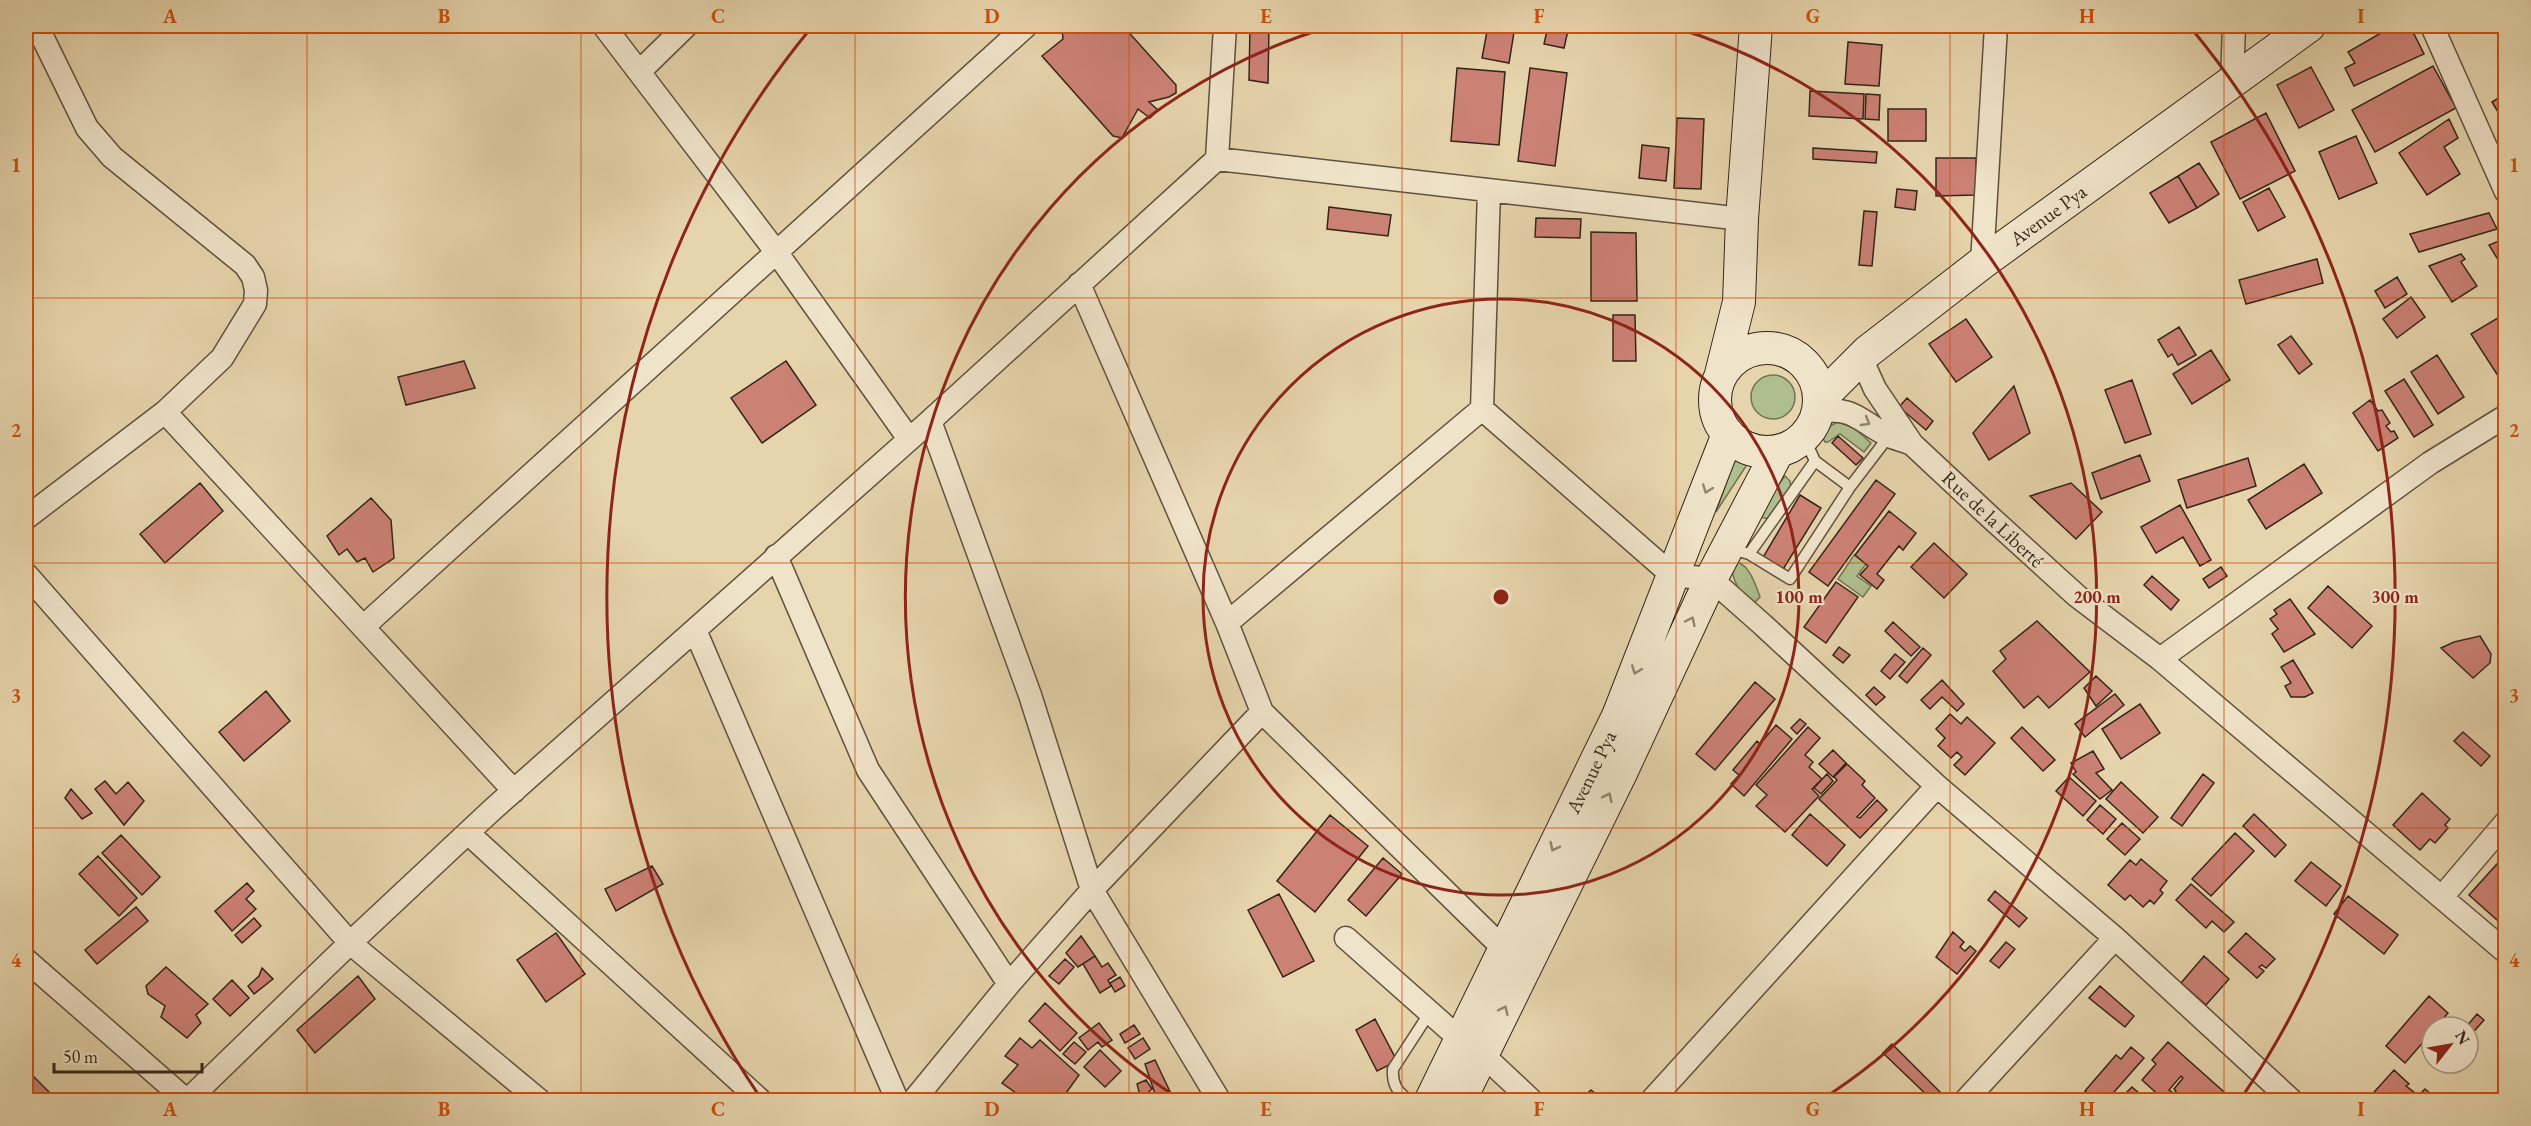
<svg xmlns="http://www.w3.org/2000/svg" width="2531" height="1126" font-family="'EB Garamond',serif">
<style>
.green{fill:#afbe8e;stroke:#727254;stroke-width:1.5}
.building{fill:#cc8175;stroke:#342519;stroke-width:1.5}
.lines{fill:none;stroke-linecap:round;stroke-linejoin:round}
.lane-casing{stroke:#60513e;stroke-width:13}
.street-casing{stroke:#60513e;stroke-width:25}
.secondary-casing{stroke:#342519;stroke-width:34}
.lane{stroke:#efe3c9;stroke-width:10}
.street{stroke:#efe3c9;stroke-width:22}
.secondary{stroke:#efe3c9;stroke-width:32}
.oneway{stroke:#928471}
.grid{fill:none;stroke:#cd510e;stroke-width:1.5;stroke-opacity:0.55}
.ring{fill:none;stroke:#8f2418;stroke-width:3}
.labels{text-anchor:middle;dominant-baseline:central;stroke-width:4.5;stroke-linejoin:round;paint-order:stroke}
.street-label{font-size:20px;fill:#342519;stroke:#efe3c9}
.centre{fill:#8f2418;stroke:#efe3c9;stroke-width:3}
.ring-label{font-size:18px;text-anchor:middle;font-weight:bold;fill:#8f2418;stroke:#efe3c9;stroke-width:4.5;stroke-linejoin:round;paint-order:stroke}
.neatline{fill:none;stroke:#cd510e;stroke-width:2}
.grid-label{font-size:20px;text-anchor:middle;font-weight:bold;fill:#cd510e}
</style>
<rect width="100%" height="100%" fill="#e6d4ac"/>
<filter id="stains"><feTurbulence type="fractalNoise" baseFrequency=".00333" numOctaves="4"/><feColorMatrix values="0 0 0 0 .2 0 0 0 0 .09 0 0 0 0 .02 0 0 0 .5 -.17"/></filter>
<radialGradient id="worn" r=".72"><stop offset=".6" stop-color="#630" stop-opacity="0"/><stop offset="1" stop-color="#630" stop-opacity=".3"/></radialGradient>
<path class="green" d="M1751 397a22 22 0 1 1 44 0a22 22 0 1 1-44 0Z
M1838,422L1854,428L1871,443L1864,452L1840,434L1828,442H1825L1823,438L1826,428Z
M1736,456L1748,460V463L1716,512Z
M1785,476L1790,481L1791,488L1769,519L1755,516Z
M1854,555L1866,564L1857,576L1871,586L1863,597L1838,579Z
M1731,561C1748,560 1755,583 1760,597L1755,602C1738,595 1732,579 1731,561Z"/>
<path class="building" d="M1067,26H1123L1176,85V93L1169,97L1149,102L1158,110L1150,118L1138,109L1122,138L1113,136L1042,56L1063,39L1062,29Z
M1250,26H1269L1268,83L1249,80Z
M1488,26H1515L1509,63L1482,58Z
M1548,26H1569L1564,48L1544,44Z
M1855,26H1885V31Z
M2393,26H2410L2424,54L2354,86L2345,68L2355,63L2348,52Z
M1848,42L1882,45L1879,86L1845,84Z
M2433,66L2456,108L2375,152L2352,110Z
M2311,67L2334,110L2299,128L2277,85Z
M1457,68L1505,72L1499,145L1451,141Z
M1530,68L1567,73L1555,166L1518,161Z
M2506,86V108L2498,112L2492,102L2502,96L2498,89Z
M1810,91L1864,94L1863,119L1809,116Z
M1866,94L1880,95L1879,120L1865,119Z
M1888,109H1926V141H1888Z
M2266,113L2295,171L2240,199L2211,142Z
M1677,118L1704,119L1701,189L1674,188Z
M2449,119L2458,138L2444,147L2460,174L2427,195L2399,153Z
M2356,136L2377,183L2339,199L2319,152Z
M1642,145L1669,148L1666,181L1639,178Z
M1813,148L1877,152L1876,163L1813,159Z
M1936,158H1976V195L1936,196Z
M2199,163L2219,194L2197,208L2178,176Z
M2178,176L2197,208L2169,223L2150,193Z
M2269,188L2285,217L2258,231L2243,202Z
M1897,189L1917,191L1915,210L1895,207Z
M1329,207L1391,215L1388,236L1327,229Z
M1864,211L1877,212L1872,266L1859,265Z
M2489,213L2497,229L2419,252L2410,234Z
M1536,218L1581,219L1580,238L1535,237Z
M1591,232L1636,233L1637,301H1591Z
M2506,238V270L2505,271L2489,245Z
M2461,254L2465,259L2461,262L2477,286L2452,302L2429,266Z
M2317,259L2323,283L2246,304L2239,280Z
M2397,277L2407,294L2385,308L2375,291Z
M2411,297L2425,317L2397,338L2383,319Z
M2506,313V380L2502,382L2471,334Z
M1613,315H1635L1636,361H1613Z
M1966,319L1992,357L1956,382L1929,344Z
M2179,327L2196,355L2178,365L2172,354L2168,357L2158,340Z
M2291,336L2312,364L2299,374L2278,345Z
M2211,350L2230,380L2192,404L2173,374Z
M2437,355L2464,397L2438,414L2411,372Z
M464,361L475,388L406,405L398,377Z
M786,361L816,405L762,443L731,398Z
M2404,379L2433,425L2414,437L2385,391Z
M2132,380L2151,434L2125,443L2105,390Z
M2014,386L2030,433L1989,460L1973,433Z
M1907,398L1933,421L1926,430L1899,407Z
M2370,400L2378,411L2382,410L2390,423L2386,426L2391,432L2394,431L2398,438L2378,451L2353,413Z
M1838,436L1863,458L1856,465L1832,443Z
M2140,455L2150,481L2101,499L2092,473Z
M2248,458L2256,486L2187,508L2178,480Z
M2304,464L2322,493L2266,529L2248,500Z
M1876,480L1895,494L1828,586L1809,572Z
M200,483L223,511L165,563L140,534Z
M2071,483L2102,512L2076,539L2030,496Z
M1800,495L1821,508L1782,571L1762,559Z
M371,498L391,520L394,558L373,572L365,558L357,562L347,549L339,555L327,536Z
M2180,505L2211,560L2200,566L2183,537L2156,553L2141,527Z
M1889,511L1916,533L1903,550L1899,546L1877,574L1884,580L1877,589L1860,575L1868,566L1855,555Z
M1934,543L1967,574L1944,598L1911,567Z
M2221,567L2227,576L2209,588L2203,579Z
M2152,576L2179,600L2171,610L2144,585Z
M1836,582L1858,597L1826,643L1804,627Z
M2328,586L2372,626L2352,648L2308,608Z
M2290,599L2315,634L2284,652L2272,634L2278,629L2270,619L2277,614L2274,610Z
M2037,621L2090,672L2049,708L2038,696L2024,708L1993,671L2006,659L2000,651Z
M1893,622L1920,647L1911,656L1885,631Z
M2480,636L2491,654L2490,663L2473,678L2441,648L2454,642Z
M1839,647L1850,655L1843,663L1833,655Z
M1923,648L1931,655L1907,683L1899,676Z
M1895,654L1905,662L1890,679L1881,671Z
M2293,660L2313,693L2305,697H2291L2285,686L2291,683L2281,667Z
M2096,676L2112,691L2096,706L2084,688Z
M1942,680L1964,704L1957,711L1942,697L1930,709L1921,700Z
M1755,682L1775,699L1715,770L1696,754Z
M1874,687L1885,697L1876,705L1866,695Z
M266,691L290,721L244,761L219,732Z
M2115,694L2124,705L2085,737L2075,724Z
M2140,704L2160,733L2121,759L2102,729Z
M1950,714L1961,724L1967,717L1995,743L1965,775L1954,765L1962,757L1957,752L1951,758L1938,746L1945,738L1936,729Z
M1800,719L1806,724L1797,734L1791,728Z
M1776,725L1792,739L1744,796L1731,784L1739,775L1733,770L1757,741L1760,744Z
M1808,727L1820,738L1805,755L1813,762L1809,767L1822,779L1812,789L1819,796L1785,832L1756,806L1767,795L1756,785Z
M2022,727L2055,760L2043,771L2011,738Z
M2463,732L2490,756L2481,766L2454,741Z
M1833,750L1846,763L1833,777L1819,764Z
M2093,751L2104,769L2096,773L2112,790L2100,799L2073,774L2076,772L2071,763Z
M1847,764L1865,781L1862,785L1875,798L1857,817L1860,818L1877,800L1887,810L1860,838L1819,799L1837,780L1834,777Z
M1827,774L1833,781L1821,794L1814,788Z
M2203,774L2214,783L2182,826L2171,818Z
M2069,777L2096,801L2083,816L2056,791Z
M105,781L116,794L128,782L144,801L124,825L95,789Z
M2121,782L2158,817L2143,833L2106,799Z
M71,789L92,813L82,819L65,798Z
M2422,793L2450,819L2445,825L2448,828L2435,843L2430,839L2420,850L2393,825Z
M2100,805L2116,819L2103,834L2087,820Z
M1810,814L1845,845L1827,866L1792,835Z
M2254,814L2286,845L2275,857L2243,826Z
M1330,815L1368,846L1315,912L1277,881Z
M2122,823L2140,839L2125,855L2107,839Z
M2235,833L2254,851L2211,896L2192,879Z
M121,835L160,877L142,895L102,853Z
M2506,854V928L2469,895Z
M98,856L137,898L119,916L79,874Z
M1383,858L1402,874L1366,916L1348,900Z
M2141,859L2167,881L2160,890L2163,893L2154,904L2150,900L2143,907L2130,895L2125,900L2108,885L2130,860L2136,865Z
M2311,862L2341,886L2326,906L2295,881Z
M652,866L663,884L616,911L605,889Z
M247,883L254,891L246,899L256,909L232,931L215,911Z
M2191,884L2234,922L2224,932L2212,921L2206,928L2176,900Z
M1995,891L2027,918L2019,927L1988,900Z
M1279,894L1314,961L1283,977L1248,910Z
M2348,896L2398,935L2384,954L2334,914Z
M136,907L148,921L97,964L85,950Z
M254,918L261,926L242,943L235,935Z
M1953,932L1964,942L1960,947L1965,951L1970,946L1976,951L1957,974L1936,957Z
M556,933L585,974L546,1002L517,960Z
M2246,933L2275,959L2266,968L2262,965L2259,967L2264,971L2257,978L2228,952Z
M1081,936L1095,956L1078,967L1066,953Z
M2006,942L2015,949L1999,968L1990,961Z
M1095,956L1102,967L1108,963L1116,975L1108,980L1111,986L1100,993L1083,964Z
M2204,956L2229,979L2206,1005L2181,983Z
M1065,959L1074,967L1059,984L1049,976Z
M166,967L208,1004L196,1015L201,1023L187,1038L161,1017L165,1006L148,994L146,986Z
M262,968L273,979L254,994L248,986L259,976Z
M358,976L375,999L315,1053L297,1030Z
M1120,977L1125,986L1115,992L1110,983Z
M232,980L249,998L230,1016L213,999Z
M2100,986L2134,1016L2125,1027L2089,998Z
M2429,996L2448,1013L2436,1027H2432V1032L2405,1063L2386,1046Z
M1045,1003L1077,1033L1060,1051L1029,1021Z
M2477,1014L2484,1020L2468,1038V1027H2466Z
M1375,1019L1397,1061L1377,1071L1356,1030Z
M1099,1023L1112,1040L1102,1047L1098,1042L1088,1050L1079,1038Z
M1134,1025L1140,1034L1125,1043L1120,1034Z
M1020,1038L1032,1048L1040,1040L1079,1075L1061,1100H1026L1002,1083L1018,1065L1005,1056Z
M1143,1038L1150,1049L1135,1059L1128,1048Z
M1074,1042L1086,1052L1075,1064L1063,1054Z
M2168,1042L2233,1100H2167L2176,1091L2174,1089L2183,1078L2181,1076L2169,1090L2172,1092L2164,1100L2142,1080L2156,1064L2152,1060Z
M1892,1044L1942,1094L1936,1100H1932L1883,1053Z
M2131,1047L2144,1058L2107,1100H2095L2085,1091L2116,1055L2121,1059Z
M1100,1050L1121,1071L1105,1087L1084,1067Z
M1155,1060L1174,1100H1157L1145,1064Z
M26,1069L51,1094L45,1100H26Z
M2394,1070L2409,1084L2406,1086L2415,1093L2412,1097V1100H2367Z
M1146,1080L1152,1089L1141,1099L1137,1084Z
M2132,1087L2147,1100H2119Z
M2425,1089L2438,1100H2414Z
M1591,1090L1603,1100H1580Z"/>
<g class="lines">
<g class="lane-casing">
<path id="lane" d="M1850,487L1889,436
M1731,549L1749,554L1790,579L1850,487L1815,461L1804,437
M1749,554L1815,461
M1409,1100C1397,1092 1392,1084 1393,1069L1430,1012"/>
</g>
<g class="street-casing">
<path id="street" d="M604,26L777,253L909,439
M2432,26L2506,192
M640,71L686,26
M2232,81L2234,26
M1217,159L1742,219
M1489,191L1482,409L1672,575L1711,579L1763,625L1937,786L2115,938L2291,1100
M1982,263L1996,26
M1079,284L1227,623L1262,712L1504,949
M1861,358L1875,389L1912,444L1989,516L2077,596L2160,659L2506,952
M165,412L514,791
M1818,412C1856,406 1859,422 1889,436C1896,439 1905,441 1912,444
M930,421L1030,695L1092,890L1219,1100
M26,518L165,412L222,358L255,304L256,290L253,277L245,265L112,157L87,128L37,26
M776,556L868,770L1009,984
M26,574L350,943L539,1100
M1227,623L1482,409
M363,627L1026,26
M695,630L897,1100
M2160,659L2430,463L2506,416
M469,834L760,1100
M2442,897L2506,822
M1346,938L1461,1040L1482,1054L1531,1100
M26,960L186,1100
M188,1100L350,943L492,810L930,421L1217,159L1225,26
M914,1100L1009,984L1092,890L1262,712
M1652,1100L1937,786
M1966,1100L2115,938"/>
</g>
<g class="secondary-casing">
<path id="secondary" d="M1715 400a52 52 0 1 1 104 0a52 52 0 1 1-104 0Z
M1721,374L1739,302L1742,219L1756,26
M1820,399L1867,352L1982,263L2309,26
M1431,1100L1618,716L1728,434
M1460,1100L1620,775L1711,579L1778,451"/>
</g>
<use href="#lane" class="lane"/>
<use href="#street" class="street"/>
<use href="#secondary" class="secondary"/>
</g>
<defs><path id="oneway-chevron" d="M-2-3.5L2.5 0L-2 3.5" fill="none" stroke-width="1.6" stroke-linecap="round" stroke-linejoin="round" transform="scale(1.5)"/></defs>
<g class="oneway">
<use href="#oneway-chevron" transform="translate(1866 422) rotate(30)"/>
<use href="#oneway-chevron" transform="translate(1707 489) rotate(110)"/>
<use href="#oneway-chevron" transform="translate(1691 621) rotate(-65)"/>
<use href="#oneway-chevron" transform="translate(1636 670) rotate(111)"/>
<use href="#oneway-chevron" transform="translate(1608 797) rotate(-64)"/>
<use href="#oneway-chevron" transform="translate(1554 847) rotate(116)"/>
<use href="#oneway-chevron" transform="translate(1504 1010) rotate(-64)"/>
</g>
<path class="grid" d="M307,26V1100M581,26V1100M855,26V1100M1129,26V1100M1402,26V1100M1676,26V1100M1950,26V1100M2224,26V1100M26,298H2506M26,563H2506M26,828H2506"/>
<g class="ring">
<circle cx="1501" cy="597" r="298"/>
<path d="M1181 1100A596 596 0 0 1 1332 26M1670 26A596 596 0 0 1 1821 1100"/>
<path d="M760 1097A894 894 0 0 1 811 28M2191 28A894 894 0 0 1 2242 1097"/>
</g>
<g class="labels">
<g class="street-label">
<text transform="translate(2048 215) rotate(-36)">Avenue Pya</text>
<text transform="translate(1993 519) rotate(43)">Rue de la Liberté</text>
<text transform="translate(1591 772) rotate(-64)">Avenue Pya</text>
</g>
</g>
<circle cx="1501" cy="597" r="9" class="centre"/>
<g class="ring-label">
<text x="1799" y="603">100 m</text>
<text x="2097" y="603">200 m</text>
<text x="2395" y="603">300 m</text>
</g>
<rect width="2531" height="1126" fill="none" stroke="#e6d4ac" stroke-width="66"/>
<g transform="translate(2450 1045) rotate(59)"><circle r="28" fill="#efe3c9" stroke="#a49783" stroke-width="1.5"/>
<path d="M0-4.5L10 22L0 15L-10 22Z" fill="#8f2418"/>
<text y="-9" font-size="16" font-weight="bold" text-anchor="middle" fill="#342519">N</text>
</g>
<path d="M54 1063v9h148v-9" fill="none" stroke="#342519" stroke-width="3"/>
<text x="63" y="1063" font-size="18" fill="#342519" stroke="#efe3c9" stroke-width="4.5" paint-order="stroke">50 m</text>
<rect x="33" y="33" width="2465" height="1060" class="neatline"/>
<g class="grid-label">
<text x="170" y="23">A</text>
<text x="444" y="23">B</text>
<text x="718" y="23">C</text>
<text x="992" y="23">D</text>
<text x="1266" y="23">E</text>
<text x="1539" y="23">F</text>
<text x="1813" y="23">G</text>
<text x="2087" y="23">H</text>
<text x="2361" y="23">I</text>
<text x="16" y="172">1</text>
<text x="2514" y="172">1</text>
<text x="16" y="437">2</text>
<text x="2514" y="437">2</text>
<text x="16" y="702">3</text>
<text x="2514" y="702">3</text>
<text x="16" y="967">4</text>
<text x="2514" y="967">4</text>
<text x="170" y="1116">A</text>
<text x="444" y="1116">B</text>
<text x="718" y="1116">C</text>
<text x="992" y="1116">D</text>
<text x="1266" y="1116">E</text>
<text x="1539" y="1116">F</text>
<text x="1813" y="1116">G</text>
<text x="2087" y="1116">H</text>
<text x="2361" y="1116">I</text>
</g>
<rect width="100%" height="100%" filter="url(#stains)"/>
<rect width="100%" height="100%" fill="url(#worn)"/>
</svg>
